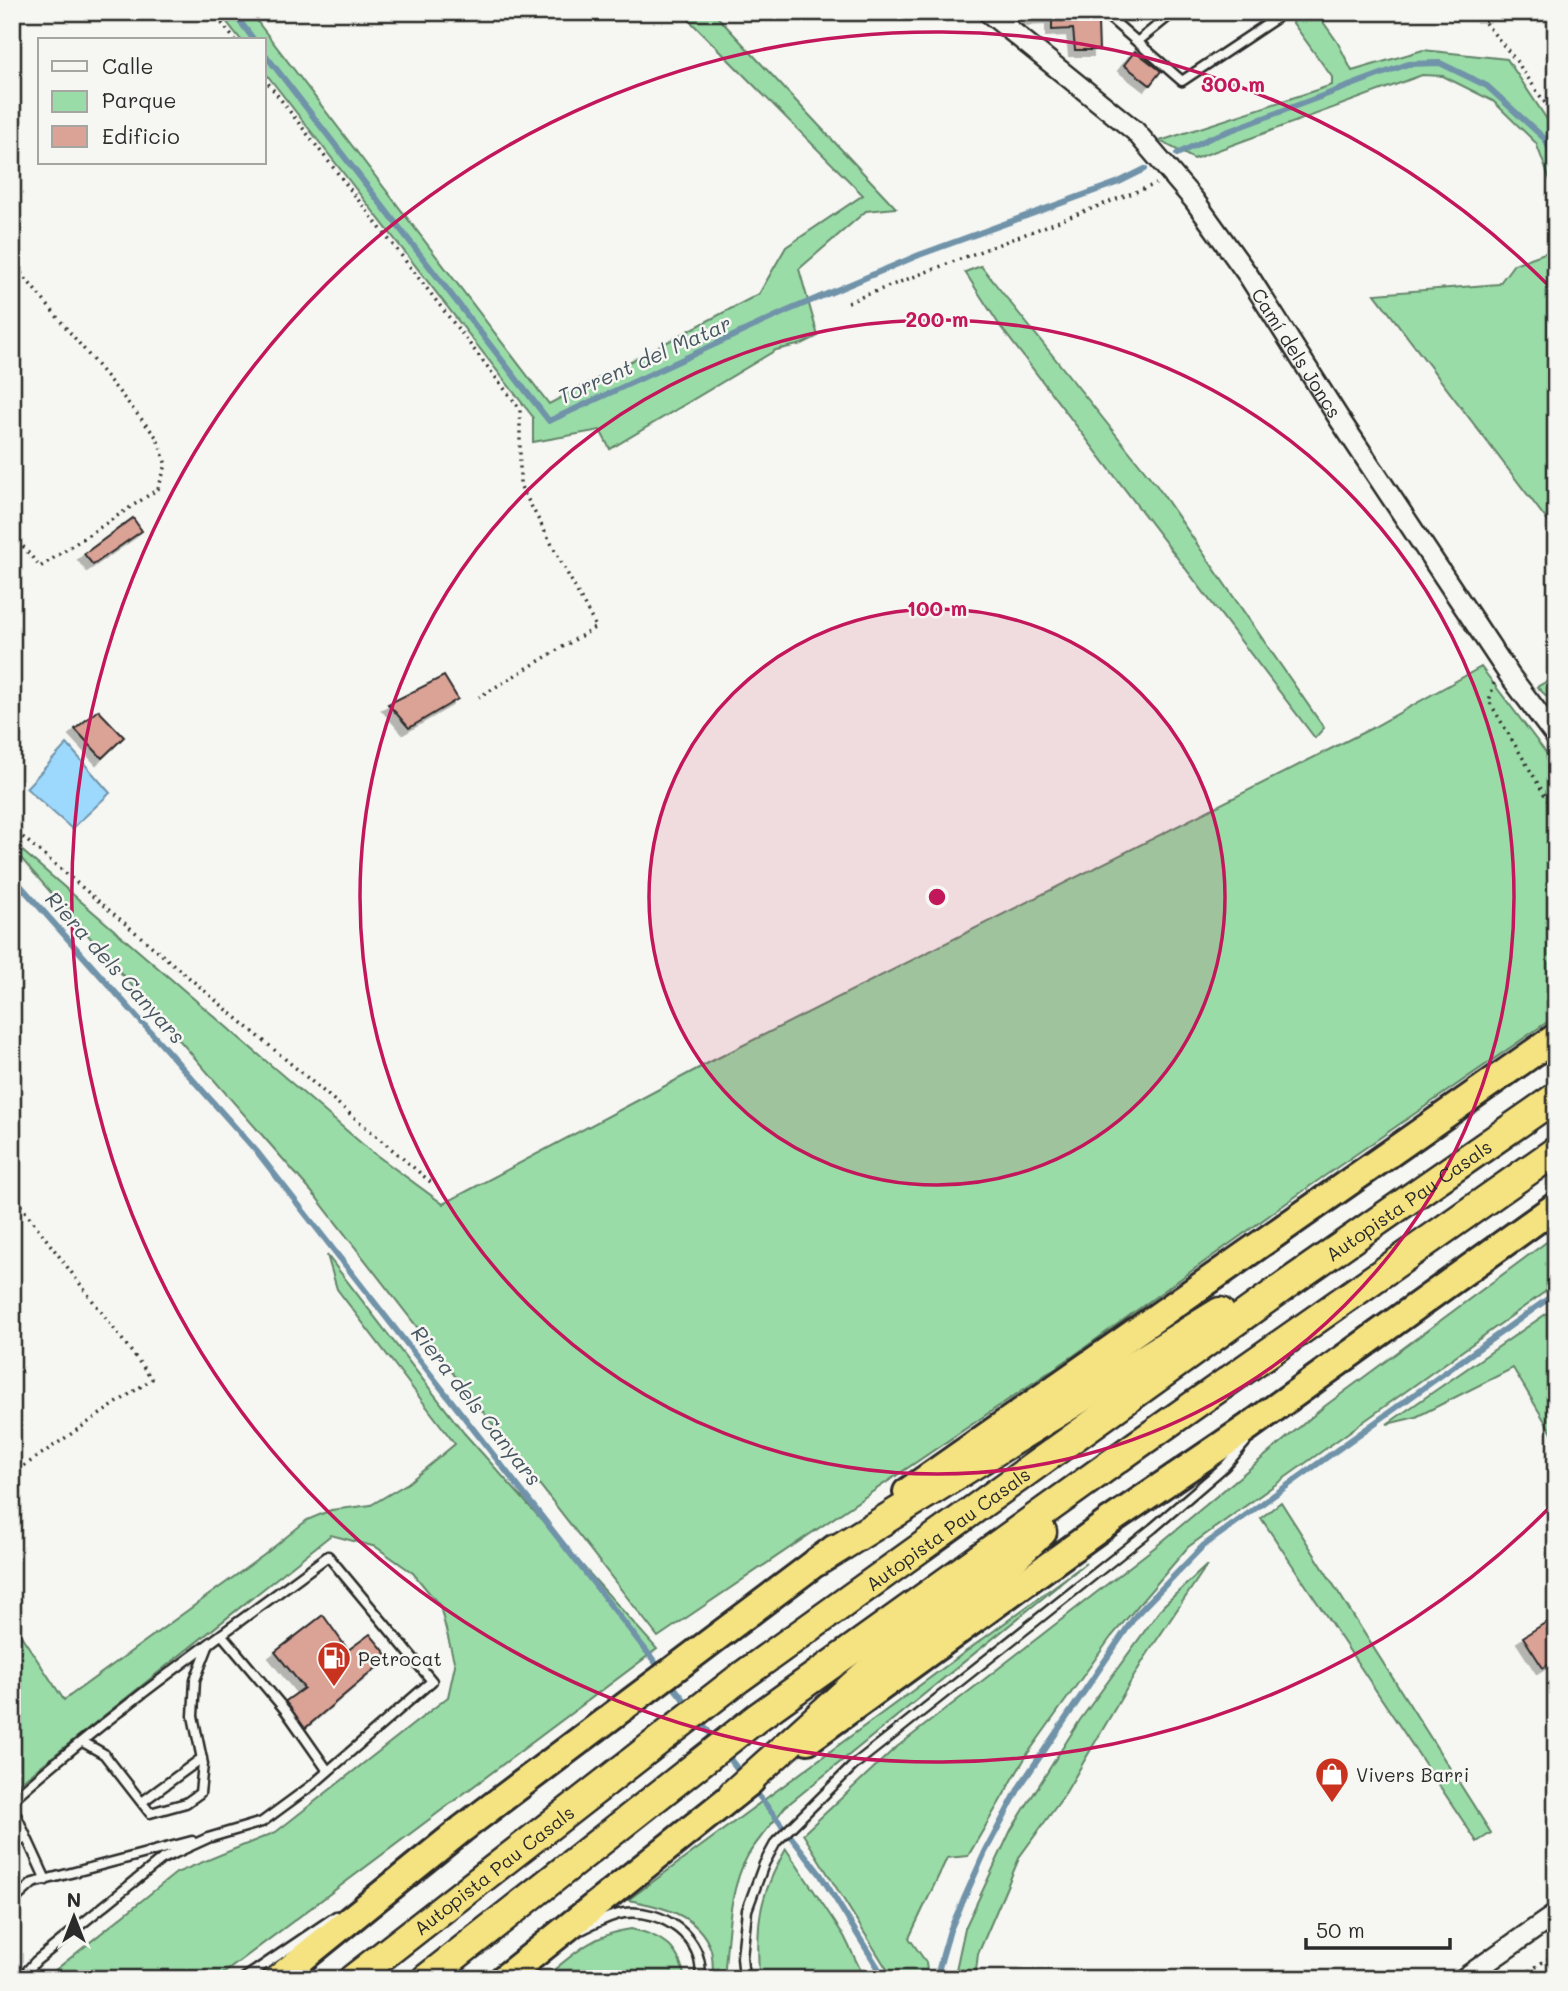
<svg xmlns="http://www.w3.org/2000/svg" width="1568" height="1991" font-family="Mali,sans-serif">
<style>
.green{fill:#9adca7;stroke:#628469;stroke-width:2}
.water{fill:#9cd9fd;stroke:#6f93a9;stroke-width:2}
.lines{fill:none;stroke-linecap:round;stroke-linejoin:round}
.stream{stroke:#6f93a9;stroke-width:6}
.building{fill:#dba296;stroke:#2b2b2b;stroke-width:2;filter:url(#shadow)}
.service-casing{stroke:#2b2b2b;stroke-width:13}
.tertiary-casing{stroke:#2b2b2b;stroke-width:24}
.trunk-casing{stroke:#2b2b2b;stroke-width:32}
.motorway-casing{stroke:#2b2b2b;stroke-width:33}
.path{stroke:#2b2b2b;stroke-width:3.5;stroke-dasharray:2 5;stroke-linecap:butt}
.service{stroke:#f6f6f2;stroke-width:8}
.tertiary{stroke:#f6f6f2;stroke-width:19}
.trunk{stroke:#f5e382;stroke-width:26}
.motorway{stroke:#f5e382;stroke-width:28}
.ring{fill:none;stroke:#c2185b;stroke-width:3.5}
.labels{text-anchor:middle;dominant-baseline:central;stroke-width:5;stroke-linejoin:round;paint-order:stroke}
.street-label{font-size:19px;fill:#2b2b2b;stroke:#f6f6f2}
.poi-label{font-size:19px;fill:#2b2b2b;stroke:#f6f6f2;text-anchor:start}
.water-label{font-size:21px;font-style:italic;fill:#475660;stroke:#f6f6f2}
.centre{fill:#c2185b;stroke:#f6f6f2;stroke-width:3.5}
.ring-label{font-size:21px;text-anchor:middle;font-weight:bold;fill:#c2185b;stroke:#f6f6f2;stroke-width:5;stroke-linejoin:round;paint-order:stroke}
</style>
<defs>
<filter id="shadow"><feDropShadow dx="-6" dy="6" stdDeviation="0" flood-color="#0004"/></filter>
</defs>
<rect width="100%" height="100%" fill="#f6f6f2"/>
<filter id="ink" filterUnits="userSpaceOnUse"><feTurbulence type="fractalNoise" baseFrequency=".0143" numOctaves="2"/><feDisplacementMap in="SourceGraphic" scale="14" xChannelSelector="R" yChannelSelector="G"/><feConvolveMatrix kernelMatrix="1 2 1 2 8 2 1 2 1" color-interpolation-filters="sRGB"/></filter>
<g filter="url(#ink)">
<path class="green" d="M219,12H250L549,404L759,294L786,247L863,195L681,12H713L896,208L866,211L799,269L818,336L802,344L776,350L610,449L600,430L533,442V417L264,71V40H241Z
M1285,12H1316L1338,43L1352,71L1423,50L1507,59L1556,133V196L1536,143L1493,101L1443,76L1422,75L1194,159L1160,141L1332,85V77Z
M1556,249V532L1375,294L1499,284L1514,264Z
M981,266L1157,486L1324,728L1315,738L1000,326L965,272Z
M1481,667L1556,766V1016L1313,1184L1073,1356L658,1637L316,1197L12,848V842L368,1149L443,1204L712,1061L1374,727Z
M1556,676V705L1537,687Z
M1556,1235V1284L1188,1547L1111,1637L1028,1753L968,1856L947,1858L909,1938L926,1962L928,1979H893L803,1834L893,1750L1159,1544L1325,1406Z
M327,1255L464,1433L657,1649L216,1979H49L53,1972L176,1873L276,1832L448,1697L455,1665L440,1606L413,1573L376,1547L331,1535L12,1789V1622L64,1700L264,1555L307,1520L331,1510L371,1505L408,1483L455,1444L337,1289Z
M1556,1307V1372L1550,1378L1556,1387V1440L1513,1368L1416,1417L1387,1424Z
M1281,1502L1491,1833L1477,1842L1261,1518Z
M1086,1563L785,1807C773,1823 758,1839 748,1855C728,1890 728,1940 724,1979H713C713,1970 713,1958 711,1950C699,1914 660,1906 628,1900Z
M1207,1565L1144,1659L1063,1797L1020,1856L978,1954L975,1979H954L965,1928L1011,1830L1080,1720L1163,1606Z
M786,1849L844,1936L865,1979H850L843,1972L833,1979H759C757,1922 757,1900 786,1849Z
M631,1929C662,1935 679,1947 685,1979H543C572,1955 593,1934 631,1929Z"/>
<path class="water" d="M67,744L110,793L72,829L26,788Z"/>
<g class="lines">
<path class="stream" d="M233,12L254,40
M264,53L549,421L787,311L919,255L1119,182L1145,169
M1177,154L1210,138L1408,64L1440,63L1487,86L1545,139L1556,164
M12,876L258,1153L662,1671
M668,1680L690,1707
M698,1718L715,1740
M724,1751L743,1776
M752,1787L820,1874L885,1979
M939,1979V1968L950,1930L985,1852L1020,1786L1136,1615L1203,1546L1556,1293"/>
</g>
<path class="building" d="M1029,12H1076L1077,23L1098,22L1099,50H1075L1073,29L1052,30V18L1029,19Z
M1135,51L1161,71L1150,85L1124,65Z
M133,518L142,531L93,565L84,554Z
M444,676L458,699L409,728L388,704Z
M98,710L124,737L102,758L75,729Z
M323,1615L348,1650L370,1634L389,1657L303,1730L283,1703L304,1688L275,1652Z
M1556,1616V1660L1543,1668L1523,1637Z"/>
<g class="lines">
<g class="service-casing">
<path id="service" d="M1103,12L1182,81L1275,19L1269,12
M1137,42L1174,12
M222,1635L286,1711L328,1771
M83,1742L104,1754L150,1813L186,1803L200,1793L203,1764L193,1716L195,1680L209,1644
M12,1800C111,1712 222,1635 328,1556L432,1681L311,1786L262,1822L208,1838L162,1859L36,1961L20,1979
M142,1802L202,1758
M12,1806L46,1880
M12,1846L25,1837
M12,1902L33,1883L192,1841
M583,1929C596,1923 610,1915 624,1913C662,1908 706,1938 700,1979
M243,1979L336,1916
M744,1979L742,1957L747,1910L764,1864L776,1842L855,1764L1153,1528L1225,1466L1245,1443"/>
</g>
<g class="tertiary-casing">
<g id="tertiary">
<path id="s1" d="M988,12L1135,131L1194,200L1248,275L1340,420L1510,676L1556,737"/>
<path d="M1463,1979L1556,1914"/>
</g>
</g>
<g class="trunk-casing">
<path id="trunk" d="M907,1492L1556,1037
M808,1740L1110,1521L1247,1428L1556,1206
M277,1979L462,1829L835,1548
M503,1979L751,1781"/>
</g>
<g class="motorway-casing">
<g id="motorway">
<path d="M818,1561L1220,1312"/>
<path d="M733,1794L877,1664L1015,1557L1042,1532"/>
<path id="s2" d="M353,1979L738,1679L1293,1280L1556,1097"/>
<path d="M426,1979L758,1717L1137,1445L1556,1151"/>
</g>
</g>
<path class="path" d="M213,12L235,40
M1476,12L1515,59L1556,119
M264,78L520,409V485L596,627L479,697
M12,262L157,438L166,465L158,489L40,567L12,533
M848,302L1156,184
M1494,683L1489,701L1556,814
M12,828L433,1184
M12,1194L152,1379L12,1474
M1518,1979L1556,1953"/>
<use href="#service" class="service"/>
<use href="#tertiary" class="tertiary"/>
<use href="#trunk" class="trunk"/>
<use href="#motorway" class="motorway"/>
</g>
</g>
<circle cx="937" cy="897" r="288" fill="#c2185b" fill-opacity=".12"/>
<g class="ring">
<circle cx="937" cy="897" r="288"/>
<circle cx="937" cy="897" r="577"/>
<path d="M1554 1503A865 865 0 1 1 1554 291"/>
</g>
<defs>
<g id="fuel-pin" transform="scale(1.75)"><path d="M0 17L-7.5 6A9.5 9.5 0 1 1 7.5 6Z" fill="#c8321e" stroke="#f6f6f2"/><path d="M-5.5-6h7V0h2V4h1.3V-2.5L3-4.5l.8-.8L6-3V5H2.5V1h-1V6h-7ZM-4.2-4.7v3.2H.2V-4.7Z" fill="#fff"/></g>
<g id="shop-pin" transform="scale(1.75)"><path d="M0 17L-7.5 6A9.5 9.5 0 1 1 7.5 6Z" fill="#c8321e" stroke="#f6f6f2"/><path d="M-5-2.5h2.3a2.7 3.5 0 0 1 5.4 0H5L5.5 6h-11ZM-1.5-2.5h3a1.5 2.3 0 0 0-3 0Z" fill="#fff"/></g>
</defs>
<g fill-rule="evenodd">
<use href="#fuel-pin" x="334" y="1658"/>
<use href="#shop-pin" x="1332" y="1774"/>
</g>
<g class="labels">
<g class="street-label">
<text stroke="none"><textPath href="#s1" startOffset="464">Camí dels Joncs</textPath></text>
<text stroke="none"><textPath href="#s2" startOffset="1312">Autopista Pau Casals</textPath></text>
<text stroke="none"><textPath href="#s2" startOffset="746">Autopista Pau Casals</textPath></text>
<text stroke="none"><textPath href="#s2" startOffset="178">Autopista Pau Casals</textPath></text>
</g>
<g class="poi-label">
<text x="358" y="1658">Petrocat</text>
<text x="1356" y="1774">Vivers Barri</text>
</g>
<g class="water-label">
<text transform="translate(644 359) rotate(-24)">Torrent del Matar</text>
<text transform="translate(116 967) rotate(48)">Riera dels Canyars</text>
<text transform="translate(477 1405) rotate(52)">Riera dels Canyars</text>
</g>
</g>
<circle cx="937" cy="897" r="10" class="centre"/>
<g class="ring-label">
<text x="1233" y="92">300 m</text>
<text x="937" y="327">200 m</text>
<text x="937" y="616">100 m</text>
</g>
<rect width="1568" height="1991" fill="none" stroke="#f6f6f2" stroke-width="42"/>
<rect x="21" y="21" width="1526" height="1949" fill="none" stroke="#2b2b2b" stroke-width="2.5" filter="url(#ink)"/>
<rect x="38" y="38" width="228" height="126" fill="#f6f6f2" stroke="#a5a5a2" stroke-width="2"/>
<rect x="52" y="61" width="35" height="10" fill="#f6f6f2" stroke="#a5a5a2" stroke-width="2"/>
<text x="102" y="74" font-size="21" fill="#2b2b2b">Calle</text>
<rect x="52" y="91" width="35" height="21" fill="#9adca7" stroke="#a5a5a2" stroke-width="2"/>
<text x="102" y="108" font-size="21" fill="#2b2b2b">Parque</text>
<rect x="52" y="126" width="35" height="21" fill="#dba296" stroke="#a5a5a2" stroke-width="2"/>
<text x="102" y="144" font-size="21" fill="#2b2b2b">Edificio</text>
<g transform="translate(74 1917)" stroke="#f6f6f2" stroke-width="5" paint-order="stroke">
<path d="M0-5L12 26L0 18L-12 26Z" fill="#2b2b2b"/>
<text y="-10" font-size="19" font-weight="bold" text-anchor="middle" fill="#2b2b2b">N</text>
</g>
<path d="M1306 1938v10h144v-10" fill="none" stroke="#2b2b2b" stroke-width="3.5"/>
<text x="1316" y="1938" font-size="21" fill="#2b2b2b" stroke="#f6f6f2" stroke-width="5" paint-order="stroke">50 m</text>
</svg>
